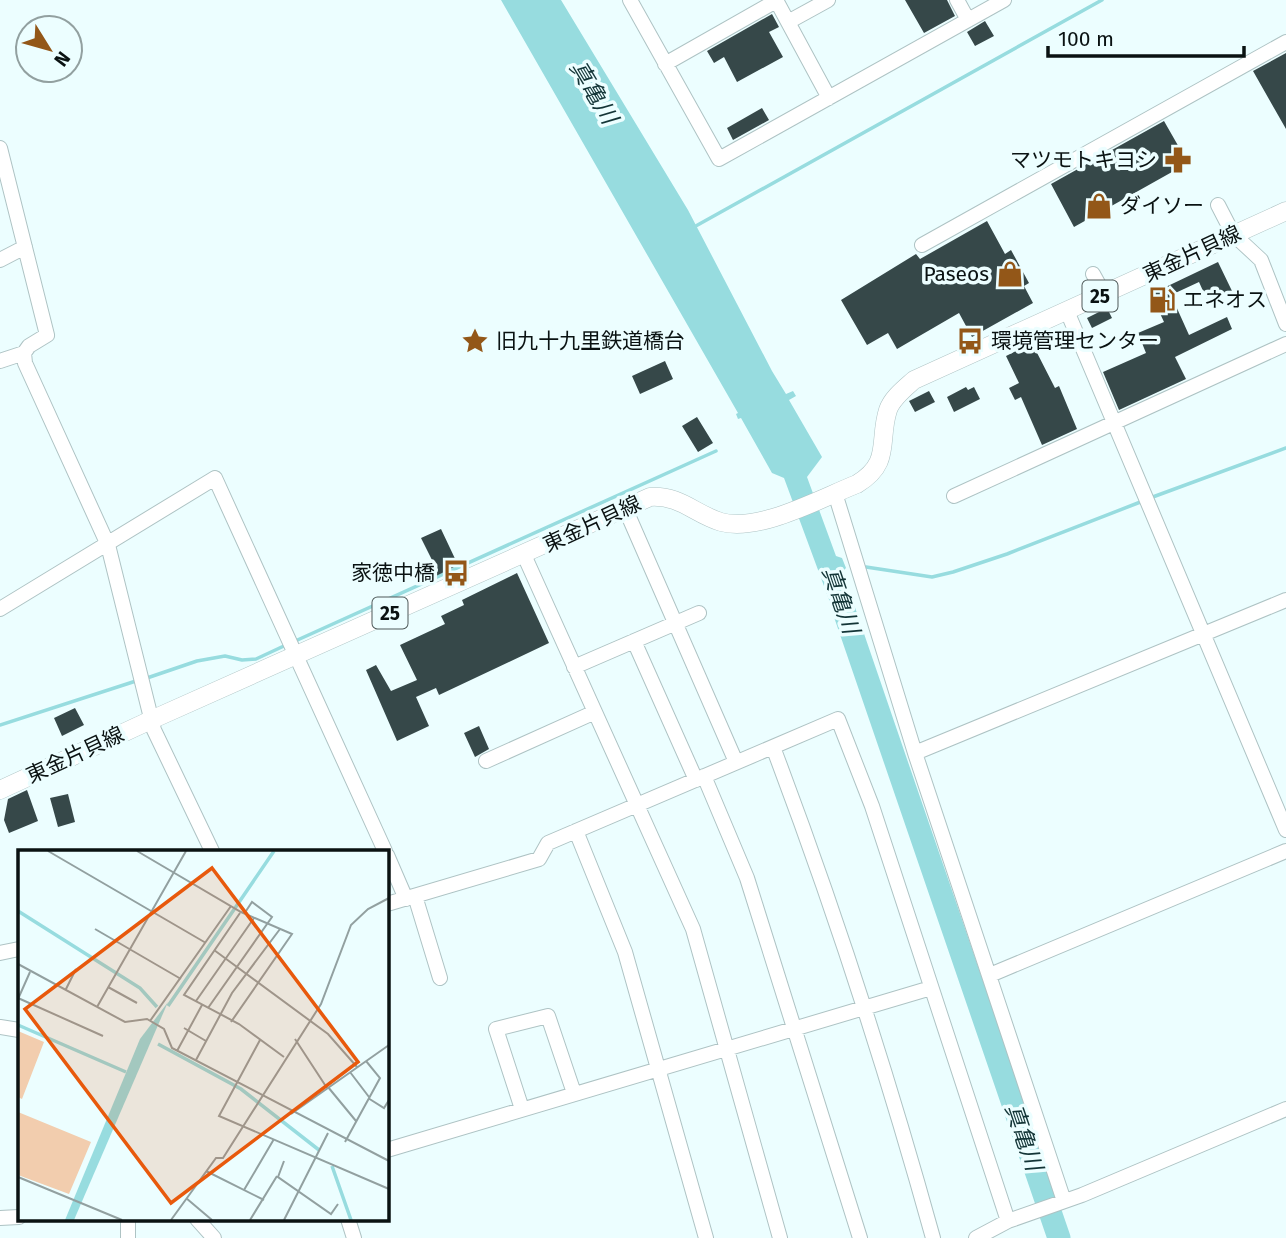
<svg xmlns="http://www.w3.org/2000/svg" width="1286" height="1238" font-family="'Fira Sans','Noto Sans JP',sans-serif">
<style>
.water{fill:#97dcdf}
.lines{fill:none;stroke-linecap:round;stroke-linejoin:round}
.stream{stroke:#97dcdf;stroke-width:3.5}
.river{stroke:#97dcdf;stroke-width:23}
.building{fill:#364849}
.minor-casing{stroke:#aec3c4;stroke-width:16}
.major-casing{stroke:#aec3c4;stroke-width:19}
.minor{stroke:#fff;stroke-width:14}
.major{stroke:#fff;stroke-width:18}
.labels{text-anchor:middle;dominant-baseline:central;stroke-width:7;stroke-linejoin:round;paint-order:stroke}
.shield{fill:#ecfeff;stroke:#4e5959;stroke-width:2}
.shield-label{font-size:19px;font-weight:bold;fill:#0a1212}
.poi-label{font-size:21px;fill:#0a1212;stroke:#ecfeff;text-anchor:start}
.street-label{font-size:21px;fill:#0a1212;stroke:#ecfeff}
.water-label{font-size:23px;font-style:italic;fill:#133537;stroke:#ecfeff}
.inset-river{fill:none;stroke:#97dcdf;stroke-width:3.5}
.inset-road{fill:none;stroke:#92a0a0;stroke-width:2}
.view{fill:#e8590c;fill-opacity:0.15;stroke:#e8590c;stroke-width:3.5}
.inset-edge{fill:none;stroke:#0a1212;stroke-width:3.5}
</style>
<rect width="100%" height="100%" fill="#ecfeff"/>
<path class="water" d="M501,0H561L688,210L772,371L786,394L793,391L796,396L789,400L822,457L807,477L836,556L842,558L846,568L841,573L858,627L841,632L784,478L772,473L741,418L738,419L736,414L738,413Z"/>
<g class="lines">
<path class="stream" d="M694,227L1102,0
M1150,498L1286,448
M866,567L932,577L953,572L1007,554L1143,501
M293,642L716,451
M147,678L197,661L225,656L242,660L256,659L286,645
M0,725L139,680"/>
<path class="river" d="M841,602L1059,1238"/>
</g>
<path class="building" d="M905,0H947L955,16L924,33Z
M772,14L779,27L769,32L783,57L737,82L724,57L714,63L707,51Z
M985,21L994,36L975,46L967,32Z
M1286,53V129L1253,71Z
M762,108L769,120L733,140L727,128Z
M1164,121L1188,163L1074,227L1051,184Z
M987,221L1005,254L1011,250L1029,283L1024,286L1033,303L972,337L959,313L897,349L888,333L867,345L841,300L916,254L920,259Z
M1218,262L1232,291L1208,302L1199,282L1171,295L1189,335L1227,317L1232,329L1175,357L1186,379L1119,410L1103,372L1146,353L1138,333L1164,322L1151,294Z
M1107,308L1112,318L1092,328L1087,318Z
M1032,343L1055,388L1059,386L1077,429L1042,445L1021,397L1015,400L1009,388L1019,383L1006,356Z
M665,361L673,379L640,394L632,376Z
M966,387L968,390L974,387L980,399L954,412L947,397Z
M929,391L935,402L915,412L909,401Z
M697,417L713,443L698,452L682,426Z
M441,529L458,565L434,577L429,566L434,564L421,538Z
M517,573L549,643L439,695L436,688L416,697L429,726L397,741L366,670L376,665L391,691L417,680L400,645L445,624L441,616L464,605L462,600Z
M75,708L84,725L62,736L54,718Z
M479,726L489,749L475,757L464,733Z
M27,790L38,821L9,833L4,820L8,799Z
M68,794L75,822L58,827L50,798Z"/>
<g class="lines">
<g class="minor-casing">
<path id="minor" d="M630,0L719,159L1004,0
M776,0L829,98
M957,0L968,20
M788,22L828,0
M665,64L776,1
M0,148L47,335L29,346L24,353L25,363L108,545L154,730L212,851
M1218,205L1233,234L1261,260L1286,324
M922,245L1286,42
M0,260L25,247
M1093,274L1104,294
M1067,311L1286,830
M0,361L24,353
M835,493L915,753L1064,1201
M954,496L1286,344
M625,508L736,762
M524,555L693,929L780,1238
M0,609L215,478L385,851
M634,641L696,780
M574,667L699,613
M773,747C834,908 887,1072 933,1238
M915,753L1286,600
M486,761L595,712
M704,776L747,878L860,1238
M576,831L625,952L706,1238
M387,855L406,899
M415,896L440,978
M387,904L539,859L548,843L838,719L872,806L1008,1221
M0,953L19,949
M990,975L1286,851
M0,1027L19,1030
M522,1109L496,1029L548,1016L574,1093
M387,1150L931,988
M0,1218L19,1217
M197,1219L214,1238
M348,1219L354,1238
M128,1238V1219
M976,1238L1008,1221L1082,1195L1286,1109"/>
</g>
<g class="major-casing">
<path id="major" d="M0,790L151,720L650,497C681,495 694,514 721,522C758,533 821,498 857,484C892,463 878,441 888,410C892,398 905,388 914,380L1286,211"/>
</g>
<use href="#minor" class="minor"/>
<use href="#major" class="major"/>
</g>
<defs>
<g id="pharmacy-bare" transform="scale(2.1)"><path d="M-2-6h4v4h4v4h-4v4h-4v-4h-4v-4h4Z" fill="#935718" stroke="#ecfeff" stroke-width="2.5" paint-order="stroke"/></g>
<g id="shop-bare" transform="scale(2.1)"><path d="M-5-2.5h2.3a2.7 3.5 0 0 1 5.4 0H5L5.5 6h-11ZM-1.5-2.5h3a1.5 2.3 0 0 0-3 0Z" fill="#935718" stroke="#ecfeff" stroke-width="2.5" paint-order="stroke"/></g>
<g id="fuel-bare" transform="scale(2.1)"><path d="M-5.5-6h7V0h2V4h1.3V-2.5L3-4.5l.8-.8L6-3V5H2.5V1h-1V6h-7ZM-4.2-4.7v3.2H.2V-4.7Z" fill="#935718" stroke="#ecfeff" stroke-width="2.5" paint-order="stroke"/></g>
<g id="sight-bare" transform="scale(2.1)"><path d="M0-6L1.8-2.2L6-1.7L2.9 1.2L3.7 5.4L0 3.3L-3.7 5.4L-2.9 1.2L-6-1.7L-1.8-2.2Z" fill="#935718" stroke="#ecfeff" stroke-width="2.5" paint-order="stroke"/></g>
<g id="bus-bare" transform="scale(2.1)"><path d="M-5-6H5V4H4V6H2V4H-2V6H-4V4H-5ZM-3.5-4V0h7V-4ZM-3.5 1.2v1.5H-2V1.2ZM2 1.2v1.5H3.5V1.2Z" fill="#935718" stroke="#ecfeff" stroke-width="2.5" paint-order="stroke"/></g>
</defs>
<g fill-rule="evenodd">
<use href="#pharmacy-bare" x="1178" y="160"/>
<use href="#shop-bare" x="1099" y="206"/>
<use href="#shop-bare" x="1010" y="274"/>
<use href="#fuel-bare" x="1162" y="300"/>
<use href="#sight-bare" x="475" y="341"/>
<use href="#bus-bare" x="970" y="341"/>
<use href="#bus-bare" x="456" y="573"/>
</g>
<g class="labels">
<g class="shield">
<rect x="1082.5" y="280.5" width="35" height="31" rx="5"/>
<rect x="372.5" y="597.5" width="35" height="31" rx="5"/>
</g>
<g class="shield-label">
<text x="1100" y="296">25</text>
<text x="390" y="613">25</text>
</g>
<g class="poi-label">
<text x="1157" y="160" text-anchor="end">マツモトキヨシ</text>
<text x="1120" y="206">ダイソー</text>
<text x="989" y="274" text-anchor="end">Paseos</text>
<text x="1183" y="300">エネオス</text>
<text x="496" y="341">旧九十九里鉄道橋台</text>
<text x="991" y="341">環境管理センター</text>
<text x="435" y="573" text-anchor="end">家徳中橋</text>
</g>
<g class="street-label">
<text transform="translate(1192 254) rotate(-25)">東金片貝線</text>
<text transform="translate(592 524) rotate(-25)">東金片貝線</text>
<text transform="translate(75 755) rotate(-25)">東金片貝線</text>
</g>
<g class="water-label">
<text transform="translate(594 92) rotate(59)">真亀川</text>
<text transform="translate(841 600) rotate(71)">真亀川</text>
<text transform="translate(1024 1137) rotate(71)">真亀川</text>
</g>
</g>
<g transform="translate(18 850)">
<rect width="371" height="371" fill="#ecfeff"/>
<path d="M0,181L26,192L4,249L0,247ZM0,262L73,292L51,344L0,325Z" fill="#f2cdae"/>
<path d="M150,152L56,370H47L122,189Z" fill="#97dcdf"/>
<path class="inset-river" d="M0,61L122,138L139,157M150,156L256,1M0,175L108,222M140,194L223,239L301,300M314,316L333,370"/>
<path class="inset-road" d="M30,1L188,93M119,1L223,62L274,84L213,172M222,63L166,145L221,174L266,207M77,79L163,129M196,100L310,184L339,217M0,114L107,172L129,169L146,179L154,198L371,311M90,137L119,153M48,139L58,119M0,148L85,186M0,149L12,122M178,151L236,68M79,157L168,1M190,158L254,67L234,52L226,64M132,171L213,56M166,178L188,191M277,189L309,238M242,190L201,266L371,339M159,201L184,155M178,210L214,143L262,79M332,222L351,247M310,237L338,271M350,248L366,258L371,250M273,264L371,195M327,292L362,228L348,211M266,311L260,327L313,364L320,354M188,321L246,350M0,327L104,370M226,340L256,289M168,348L194,370M153,370L198,308H205L303,154L333,75L350,59L371,48M232,370L259,326M266,370L310,283"/>
<path class="view" d="M194,18L340,212L153,353L7,159Z"/>
<rect width="371" height="371" class="inset-edge"/>
</g>
<g transform="translate(49 49) rotate(127)"><circle r="33" fill="#ecfeff" stroke="#92a0a0" stroke-width="2"/>
<path d="M0-5L12 26L0 18L-12 26Z" fill="#935718"/>
<text y="-10" font-size="19" font-weight="bold" text-anchor="middle" fill="#0a1212">N</text>
</g>
<path d="M1048 46v10h196v-10" fill="none" stroke="#0a1212" stroke-width="3.5"/>
<text x="1058" y="46" font-size="21" fill="#0a1212" stroke="#ecfeff" stroke-width="5" paint-order="stroke">100 m</text>
</svg>
